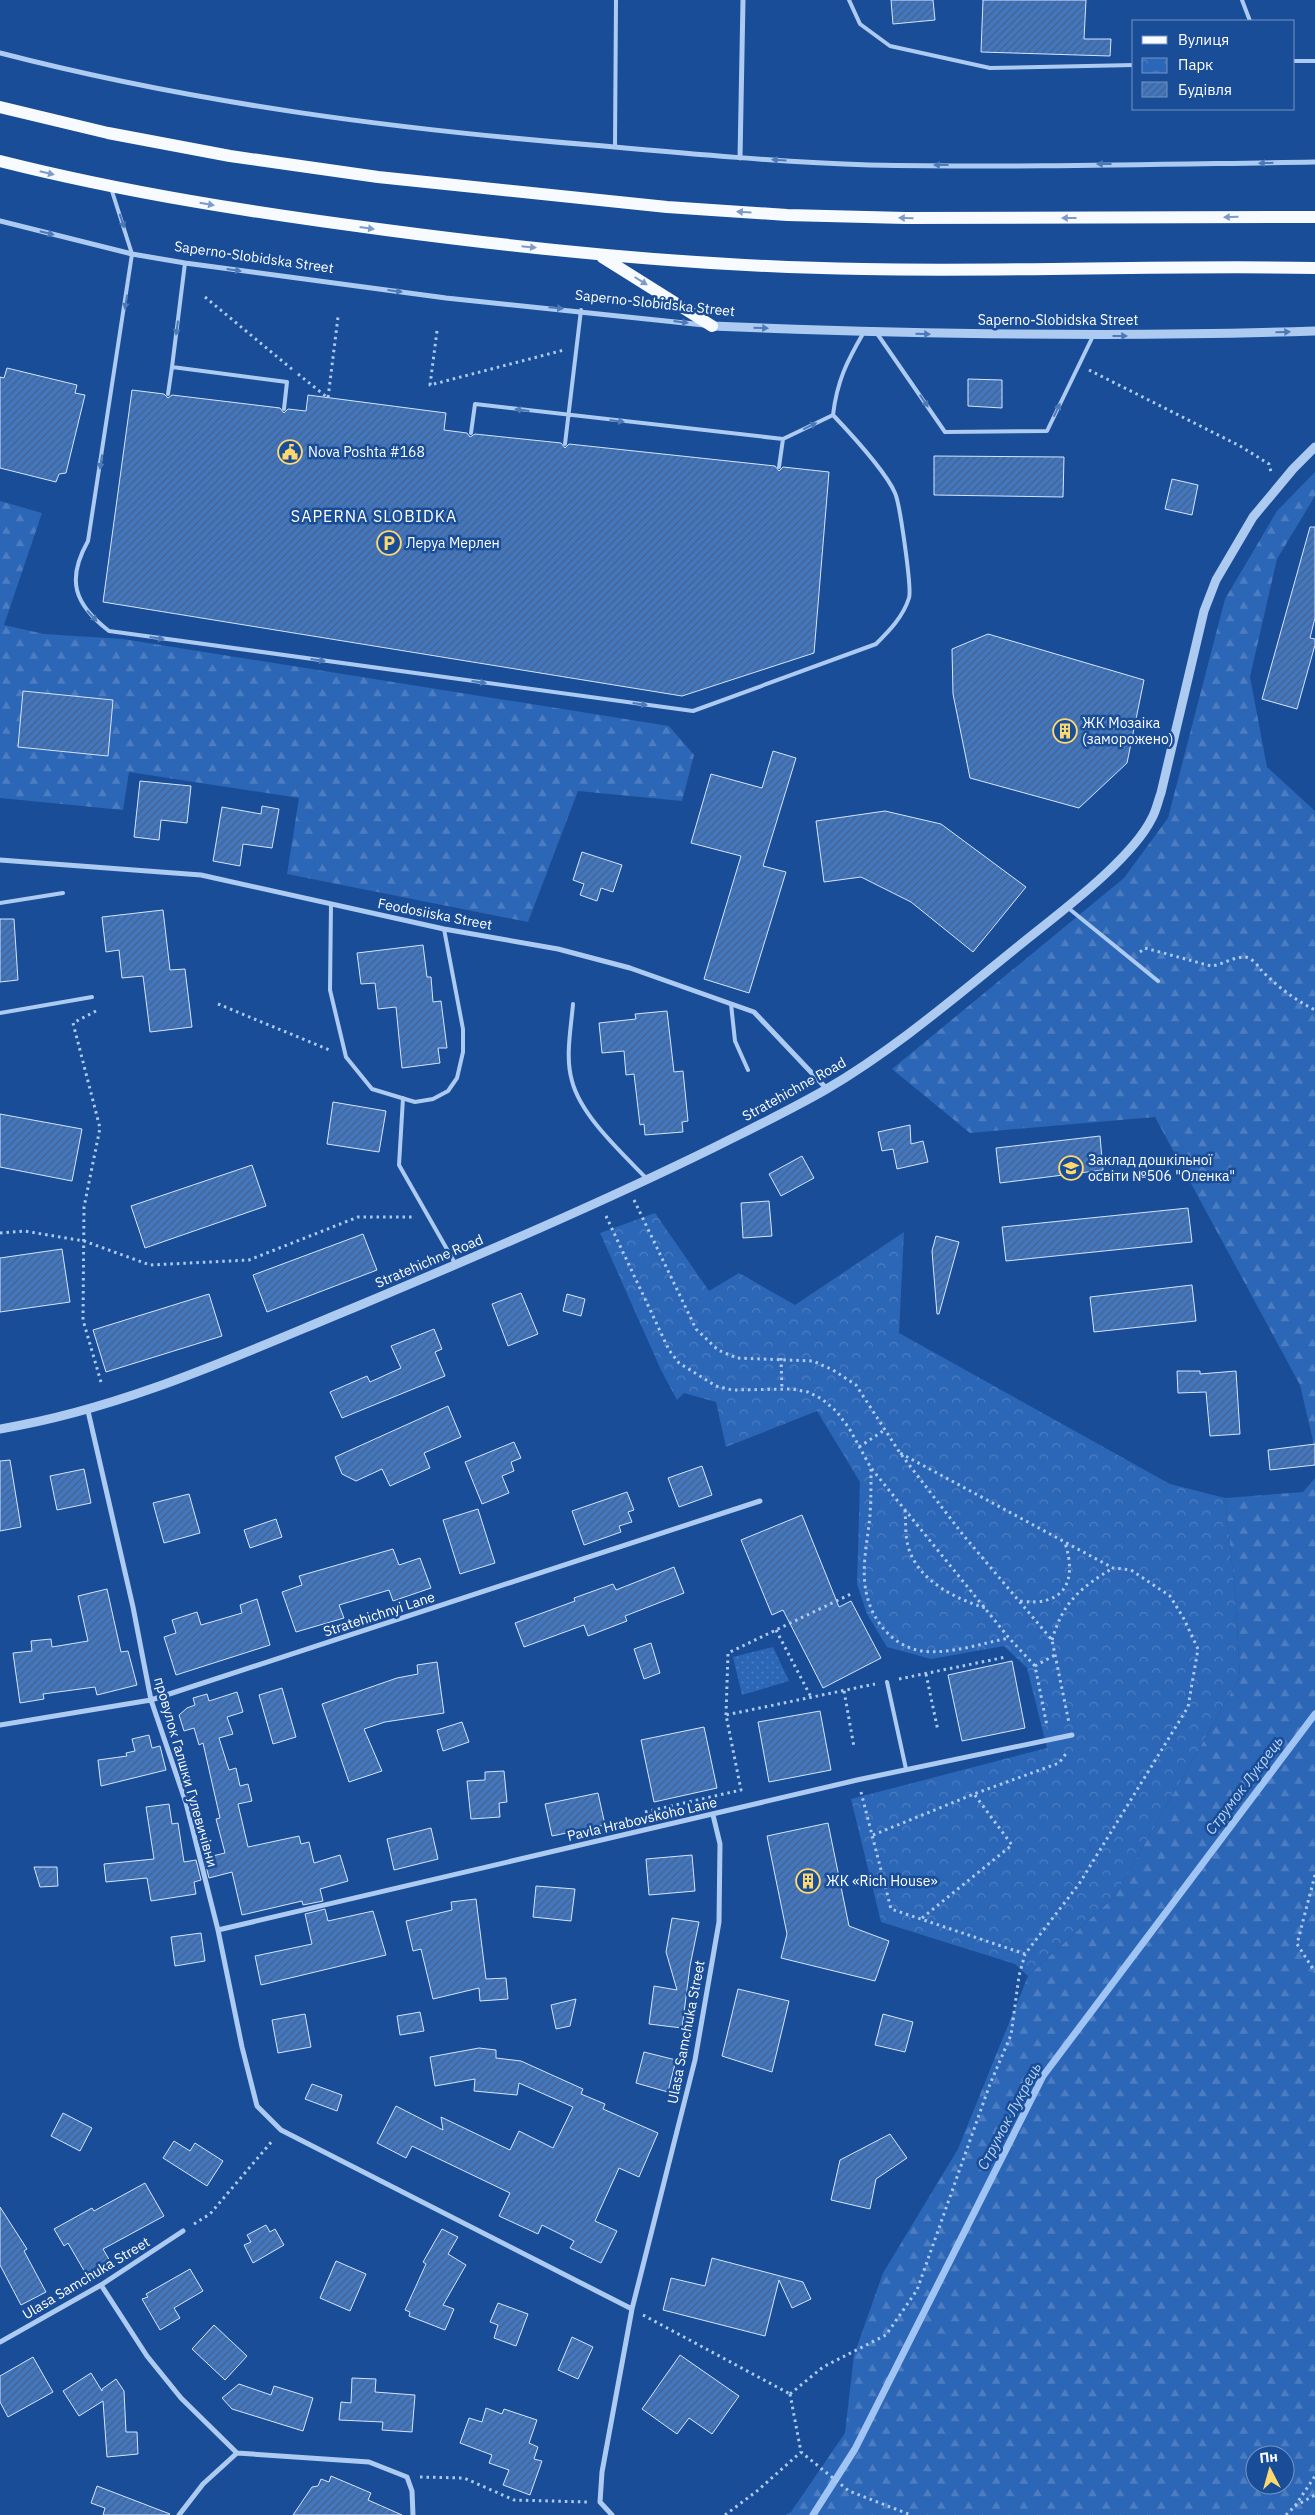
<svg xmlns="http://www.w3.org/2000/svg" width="1315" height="2515" font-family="'IBM Plex Sans',sans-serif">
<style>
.grass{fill:url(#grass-dots)}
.forest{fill:url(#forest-firs);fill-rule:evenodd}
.park{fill:url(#park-crowns)}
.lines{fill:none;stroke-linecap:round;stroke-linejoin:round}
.stream{stroke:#a0c4f3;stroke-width:7}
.building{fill:url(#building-hatch);stroke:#d4e5fc}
.path{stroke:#adcaf1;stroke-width:3;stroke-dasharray:2.5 4;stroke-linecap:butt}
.service{stroke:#adcaf1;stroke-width:4}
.minor{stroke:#adcaf1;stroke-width:5}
.tertiary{stroke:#adcaf1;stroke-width:9}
.primary{stroke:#f7faff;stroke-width:12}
.oneway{fill:#4d79b7}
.oneway2{fill:#7d9bc6}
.labels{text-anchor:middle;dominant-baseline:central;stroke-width:5;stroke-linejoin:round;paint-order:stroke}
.street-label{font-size:14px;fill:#fff;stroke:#194d98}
.poi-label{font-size:14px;fill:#fff;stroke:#194d98;text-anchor:start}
.water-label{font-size:15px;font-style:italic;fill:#b9d4f7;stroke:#194d98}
.quarter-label{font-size:16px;letter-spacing:1px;fill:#fff;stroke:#194d98}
</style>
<defs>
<pattern id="grass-dots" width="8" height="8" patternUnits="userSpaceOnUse" patternTransform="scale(1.25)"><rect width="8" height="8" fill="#2c66b6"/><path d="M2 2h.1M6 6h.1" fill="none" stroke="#4c7dc1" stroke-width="1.8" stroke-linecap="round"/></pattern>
<pattern id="forest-firs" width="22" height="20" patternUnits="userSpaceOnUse" patternTransform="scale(1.25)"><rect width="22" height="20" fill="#2c66b6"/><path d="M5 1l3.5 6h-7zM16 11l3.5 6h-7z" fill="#4c7dc1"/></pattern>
<pattern id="park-crowns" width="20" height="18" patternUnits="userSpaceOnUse" patternTransform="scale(1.25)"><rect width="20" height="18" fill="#2c66b6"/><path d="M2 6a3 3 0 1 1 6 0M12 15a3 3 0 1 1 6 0" fill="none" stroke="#4c7dc1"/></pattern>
<pattern id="building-hatch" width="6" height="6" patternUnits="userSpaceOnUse" patternTransform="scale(1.25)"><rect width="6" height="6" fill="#4276bf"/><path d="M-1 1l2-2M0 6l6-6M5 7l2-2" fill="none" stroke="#476186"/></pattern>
</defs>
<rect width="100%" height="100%" fill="#194d98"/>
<path class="grass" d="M773,1647L789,1681L742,1695L733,1657Z"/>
<path class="forest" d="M1315,472V496L1277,559L1250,677L1267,767L1315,811V1449L1300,1385L1155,1117L970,1133L892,1069L1124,878L1168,818L1225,599L1277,511Z
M0,501L42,513L4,625L44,634L123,639L669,726L694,755L682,801L578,791L528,922L287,874L299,798L129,772L123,810L0,798Z
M1315,1478V2515H785L791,2512L845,2433L854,2355L883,2273L958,2149L1028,1976L1115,1896L1240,1677L1235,1591L1225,1498L1303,1492ZM1255,2455H1285V2485H1255Z"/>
<path class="park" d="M655,1213L709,1291L739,1273L795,1305L904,1232L899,1333L1170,1484L1225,1498L1235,1591L1240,1677L1115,1896L1028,1976L1015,1964L881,1922L851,1799L1047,1748L1027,1668L1004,1646L931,1659L887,1647L867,1614L857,1584L860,1482L817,1411L726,1447L716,1402L684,1393L677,1400L661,1370L600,1233Z"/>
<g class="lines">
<path class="stream" d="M813,2515L855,2449L1043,2076L1315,1714"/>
</g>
<path class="building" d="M891,0H933L935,20L893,24Z
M983,0H1086L1084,39H1111L1110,56L981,52Z
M7,368L77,385L75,393L85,395L66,473L59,474L56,482L0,468V377L4,378Z
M968,379L1002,380V408L968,406Z
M132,390L164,394L168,398L172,395L280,408L284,413L288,409L306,411L308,395L446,413L444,430L467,433L470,437L475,434L561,443L565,448L569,444L775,466L779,471L783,467L829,472L814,653L682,696L103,602Z
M934,456L1064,457L1063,497L934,495Z
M1172,479L1198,485L1192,515L1165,509Z
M1310,527H1315V618L1310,638L1315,639V645L1297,709L1262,699Z
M988,634L1144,680L1127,763L1079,808L970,778L953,694L952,649Z
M23,691L113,700L108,756L18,747Z
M773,751L796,758L763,866L786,872L749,993L704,979L741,856L691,843L711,774L762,788Z
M140,781L191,786L187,823L161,820L159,840L134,837Z
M262,806L279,809L272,848L243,844L240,866L213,861L222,807L261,814Z
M885,811L941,824L1026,887L973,952L911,902L861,877L824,882L816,821Z
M582,852L622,865L613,892L601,888L597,901L580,895L584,884L573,880Z
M163,910L170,970L185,969L192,1027L150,1032L143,976L122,978L119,950L106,952L102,917Z
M0,919H14L18,980L0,982Z
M423,945L427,977H431L433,1002L441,1001L447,1048H438L440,1063L402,1068L396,1007L378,1009L375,983L361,984L357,953Z
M667,1011L674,1072L683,1071L688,1121L682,1122L683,1132L645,1135L644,1124L640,1125L634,1074L626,1075L624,1051L602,1053L599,1023L636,1019L635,1014Z
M333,1102L386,1111L379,1152L327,1144Z
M0,1114L82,1129L72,1181L0,1167Z
M910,1125L911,1144L923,1141L928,1162L897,1169L893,1149L882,1151L878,1132Z
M1100,1136L1103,1170L1000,1183L996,1148Z
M802,1156L814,1178L781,1196L769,1174Z
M252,1165L266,1206L145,1248L131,1206Z
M769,1201L772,1236L743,1238L741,1203Z
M1188,1208L1192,1242L1006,1261L1002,1227Z
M363,1234L377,1270L267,1312L253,1275Z
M936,1236L959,1242L939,1314H937L932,1251Z
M62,1249L70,1302L0,1312V1258Z
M1192,1285L1196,1321L1094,1332L1090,1297Z
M521,1293L538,1334L508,1346L492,1304Z
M209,1294L222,1336L106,1372L93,1330Z
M567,1294L585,1299L581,1316L563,1311Z
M434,1329L442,1349L435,1352L445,1376L342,1418L330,1392L367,1376L370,1382L401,1368L391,1346Z
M1177,1371H1200V1374L1236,1371L1240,1434L1210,1436L1206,1392L1178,1393Z
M448,1406L461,1437L424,1453L430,1468L390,1486L382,1469L356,1481L342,1474L335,1457Z
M514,1442L521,1458L511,1462L514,1471L502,1476L509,1493L482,1504L465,1462Z
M1315,1444V1465L1270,1470L1268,1450Z
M10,1460L21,1527L0,1531V1461Z
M702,1466L712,1495L679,1507L668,1478Z
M84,1469L91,1503L57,1510L50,1476Z
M627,1492L634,1510L628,1512L632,1522L619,1526L621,1532L584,1545L572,1511Z
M189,1494L200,1533L164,1543L153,1503Z
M478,1509L495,1563L460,1574L443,1520Z
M802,1515L839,1607L851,1601L881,1658L823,1688L783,1610L772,1615L741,1540Z
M276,1519L282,1537L250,1548L244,1530Z
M393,1549L399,1565L420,1558L431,1588L393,1601L389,1590L339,1605L344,1618L296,1632L282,1592L302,1585L299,1576Z
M674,1567L684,1593L625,1616L627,1621L588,1636L584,1625L524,1647L515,1623L575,1601L574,1598L613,1584L616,1590Z
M107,1589L121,1652L128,1651L137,1685L97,1695L95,1687L43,1694L44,1699L20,1703L13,1653L32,1651L31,1641L51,1639L52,1647L88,1641L78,1596Z
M257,1599L270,1645L176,1675L164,1637L176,1633L172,1620L197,1612L201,1625L242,1613L240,1605Z
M651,1643L660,1673L644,1679L634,1649Z
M1012,1661L1025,1728L962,1741L948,1675Z
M437,1662L444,1713L385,1722L364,1729L382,1771L349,1782L322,1704L397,1678L418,1674L417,1665Z
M282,1688L296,1737L273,1744L259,1695Z
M237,1692L243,1712L227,1717L233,1734L219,1738L229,1770L236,1768L240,1786L248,1784L252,1801L238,1804L248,1847L299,1836L301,1844L309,1842L314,1863L340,1855L348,1881L320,1889L323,1901L303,1905L302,1901L242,1915L232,1872L209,1878L204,1858L225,1853L216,1819L220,1818L203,1743L199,1745L194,1728L184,1731L179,1715L187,1708L195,1705L193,1698L207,1694L209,1701Z
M820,1711L831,1770L769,1782L758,1722Z
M462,1722L469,1742L443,1751L437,1730Z
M704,1727L717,1788L654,1802L641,1740Z
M149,1735L152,1748L160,1746L166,1770L101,1786L98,1760L127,1756L126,1753L135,1751L132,1739Z
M504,1771L507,1802L499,1803L500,1817L471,1819L467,1781L485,1780V1772Z
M598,1793L605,1825L552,1836L545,1804Z
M169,1804L172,1824L178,1823L184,1862L196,1860L201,1880L194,1882L196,1894L151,1901L147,1878L106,1882L104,1864L154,1859L146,1807Z
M828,1823L849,1926L889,1941L875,1981L781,1958L787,1934L767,1836Z
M431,1828L438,1859L394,1870L387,1839Z
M692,1855L695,1891L649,1895L646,1859Z
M34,1867H57L58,1886L40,1887Z
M536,1886L575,1889L571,1921L533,1917Z
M476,1899L486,1979L506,1978L508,1999L480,2001L479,1988L433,1999L421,1949L413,1951L406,1921L452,1910L451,1902Z
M325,1909L328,1921L373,1911L386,1955L261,1985L255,1956L312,1944L305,1914Z
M672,1918L699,1922L690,1966L682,2028L649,2024L654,1986L677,1990L666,1952Z
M201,1933L205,1961L175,1966L171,1937Z
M738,1989L789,2001L772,2072L722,2056Z
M576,1999L570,2026L556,2029L551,2005Z
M420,2012L424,2031L400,2035L397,2016Z
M305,2014L311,2047L278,2053L272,2020Z
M883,2014L913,2022L905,2052L875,2045Z
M479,2048L496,2050V2058L521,2061L583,2089L581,2094L605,2104L603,2109L658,2133L639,2177L619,2168L598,2214L595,2221L617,2231L601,2263L570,2248L574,2241L542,2225L538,2234L499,2216L510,2193L412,2146L406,2158L377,2143L396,2106L443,2130L441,2117L510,2150L519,2131L553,2148L573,2107L519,2083L517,2095L474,2091L475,2079L435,2086L430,2057Z
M644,2052L676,2060L668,2092L636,2083Z
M312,2084L342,2095L337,2111L305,2099Z
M63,2113L92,2128L80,2151L51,2136Z
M890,2134L907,2158L876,2179L870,2209L831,2200L840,2160Z
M174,2141L190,2151L195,2143L223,2161L207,2186L163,2158Z
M145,2183L164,2216L103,2249L114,2268L90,2281L68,2243L64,2246L54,2229L92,2208L94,2211Z
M0,2207L27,2249L24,2251L46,2292L21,2305L0,2265Z
M266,2225L270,2232L275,2229L284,2245L253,2263L244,2245L251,2242L247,2235Z
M442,2229L458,2237L448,2254L466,2265L443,2305L454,2309L445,2330L409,2316L410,2312L405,2310L426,2264L423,2262Z
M712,2258L803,2282L811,2299L792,2308L779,2280L765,2336L663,2310L671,2278L705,2286Z
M336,2261L366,2274L350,2311L320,2298Z
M190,2269L203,2291L174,2308L180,2318L160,2330L142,2299L148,2297L146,2294Z
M498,2303L528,2314L516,2346L494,2338L498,2325L490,2322Z
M214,2325L247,2356L225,2380L192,2349Z
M572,2337L593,2347L578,2379L558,2370Z
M680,2355L739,2396L712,2434L689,2418L677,2434L642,2409Z
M33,2357L53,2392L8,2417L0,2402V2376Z
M91,2373L102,2391V2389L116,2379L124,2391L126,2432H137L138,2454L107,2457L103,2401L79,2416L63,2391Z
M352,2378L376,2379L375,2392L415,2395L412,2432L382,2430L383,2422L339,2420L341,2402L351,2403Z
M239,2384L271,2395L274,2386L313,2398L303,2431L232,2409L222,2398Z
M486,2408L502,2414L504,2409L537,2420L529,2443L538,2447L534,2459L542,2461L530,2495L503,2485L509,2470L489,2463L492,2455L460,2443L469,2418L482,2422Z
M331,2476L371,2493L368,2500L402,2515H293L312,2487L318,2486L321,2479L329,2482Z
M97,2486L170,2514L169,2515H103L105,2508L91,2503Z"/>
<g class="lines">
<path class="path" d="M205,297L293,370
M437,331L430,385L564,350
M1089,370L1240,446L1269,464L1271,472
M298,374L328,398L338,317
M1140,952L1145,948L1211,966C1222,965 1233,957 1244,957C1252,957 1258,966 1262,971C1278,987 1295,1000 1315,1010
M218,1004L332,1051
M96,1011L73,1023L100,1128L84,1207L83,1320L101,1382
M634,1200L696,1329L718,1350L737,1358L813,1361L833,1370L856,1385L900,1453L964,1536L1052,1640L1069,1723
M606,1216L669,1350L679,1363L716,1386L732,1390L792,1389L808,1392L822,1399L836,1411L849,1428L871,1468L1009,1638L1035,1666L1047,1726
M0,1233L24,1231L84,1241L150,1265L249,1260L358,1217H415
M781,1358L782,1390
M859,1447L886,1429
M871,1469C871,1484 871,1499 870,1515C868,1539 861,1567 866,1591C871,1620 893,1647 922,1651C947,1655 984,1643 1009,1638
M905,1510C906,1522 905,1535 908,1546C917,1580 954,1598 985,1608
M1020,1601C1063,1607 1078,1583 1065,1543
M776,1630L811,1697
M1052,1640C1063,1602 1080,1588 1113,1568
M1035,1666L1055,1655
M926,1674L938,1731
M899,1679L1006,1657
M844,1691L854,1747
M726,1715L728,1653L853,1593
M861,1792L891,1909L1025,1954
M645,1812L741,1790L726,1715L875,1684
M873,1835L974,1794L1059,1763L1068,1751
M1315,1875L1297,1944L1315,1972
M922,1918L1012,1845L974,1794
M194,2224L210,2214L273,2140
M643,2315L790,2394
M790,2394L823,2367L886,2335L917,2290L990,2084L1011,2035L1019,1976L1025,1954L1079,1884L1188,1707L1198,1649L1184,1619L1170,1596L1131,1570L1113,1568L900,1453
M790,2394L801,2452L849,2491L911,2515
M420,2477L464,2478L514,2500L587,2502
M1295,2506L1315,2495
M725,2515L757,2491L801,2452
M1286,2515L1295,2506L1315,2476"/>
<path class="service" d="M849,0L860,24L890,46L990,68L1134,65
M1242,0L1250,21
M1294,61H1315
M615,147L616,0
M111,188L132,254L88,541C66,580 74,604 109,631L693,711L876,644C889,631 903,617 909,598C912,589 900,504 895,493C885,470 851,434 833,415C837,381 847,361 864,332
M185,263L172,367L287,382L284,409
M876,332L945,432L1047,431L1093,336
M168,394L172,367
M471,433L475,404L783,439L833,415
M565,444L581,310
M779,467L783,439
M0,903L63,893
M331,904L330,990L346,1057L372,1089L415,1102L433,1099L448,1091L457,1078L463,1052V1029L444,929
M1067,907L1158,981
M573,1004C571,1029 565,1057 572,1081C581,1116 622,1153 646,1178
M731,1004L735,1041L748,1070
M0,1013L92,997
M403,1098L399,1165L456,1265
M887,1682L906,1769"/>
<path class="minor" d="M0,53C197,104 401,130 604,146C692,154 781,162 869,165C1018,168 1167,164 1315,162
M740,158L743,0
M0,221L132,254L185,263L446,298L704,325
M0,860L201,875L444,929L558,949L630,968L754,1012L827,1089
M88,1411L133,1607L151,1700L186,1803L218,1930L242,2047L257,2106L281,2130L632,2309
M0,1725L151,1700L760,1501
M218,1930L857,1780L1072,1735
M101,2285L147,2356L181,2398L237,2453L369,2462L407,2477L412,2491L413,2515
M0,2342L101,2285L183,2231
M179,2515L203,2484L237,2453
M612,2515L600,2502L602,2472L632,2309L695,2060L719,1922L720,1844L713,1815"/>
<path class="tertiary" d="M712,326C913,334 1114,338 1315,331
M0,1429C126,1408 241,1354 358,1306C479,1255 599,1204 717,1146C753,1128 790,1110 825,1090C897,1048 961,992 1026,940C1062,911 1132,859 1152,818C1156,811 1158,801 1161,793L1204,611L1216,580L1253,517L1293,469L1315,447"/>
<path class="primary" d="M0,107L108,133L230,156L378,177L667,207L787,215L906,218L1315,217
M0,161C127,193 256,213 386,230C544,251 703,267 863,269C1014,272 1164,265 1315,268
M602,257L712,326"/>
</g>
<defs><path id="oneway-solid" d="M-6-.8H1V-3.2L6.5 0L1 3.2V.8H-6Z" transform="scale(1.25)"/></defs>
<g class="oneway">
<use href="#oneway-solid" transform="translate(779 160) rotate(-177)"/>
<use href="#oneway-solid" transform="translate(1266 163) rotate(179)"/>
<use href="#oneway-solid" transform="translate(1104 164) rotate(180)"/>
<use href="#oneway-solid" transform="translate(941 165) rotate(-180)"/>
<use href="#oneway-solid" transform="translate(122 221) rotate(72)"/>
<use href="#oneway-solid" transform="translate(47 233) rotate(14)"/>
<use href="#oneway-solid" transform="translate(234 270) rotate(8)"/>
<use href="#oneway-solid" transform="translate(395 291) rotate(7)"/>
<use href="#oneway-solid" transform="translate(126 302) rotate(99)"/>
<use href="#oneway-solid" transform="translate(556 308) rotate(5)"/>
<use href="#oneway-solid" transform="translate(681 322) rotate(7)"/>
<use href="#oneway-solid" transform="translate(177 328) rotate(98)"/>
<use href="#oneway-solid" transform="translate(761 328) rotate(2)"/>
<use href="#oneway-solid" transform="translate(1283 332) rotate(-2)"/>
<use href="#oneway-solid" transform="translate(923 334) rotate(1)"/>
<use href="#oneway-solid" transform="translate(1120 336)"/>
<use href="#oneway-solid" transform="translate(924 401) rotate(56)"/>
<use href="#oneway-solid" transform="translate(522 410) rotate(-173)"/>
<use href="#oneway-solid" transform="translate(1057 410) rotate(-64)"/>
<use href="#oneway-solid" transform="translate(617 421) rotate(7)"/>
<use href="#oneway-solid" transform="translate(810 426) rotate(-26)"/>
<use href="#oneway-solid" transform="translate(101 462) rotate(99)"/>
<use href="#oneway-solid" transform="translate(92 616) rotate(48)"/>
<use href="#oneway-solid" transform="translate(157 638) rotate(8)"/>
<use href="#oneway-solid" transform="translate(318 660) rotate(8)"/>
<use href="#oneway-solid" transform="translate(479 682) rotate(8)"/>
<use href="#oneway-solid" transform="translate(640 704) rotate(8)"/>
</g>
<g class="oneway2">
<use href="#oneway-solid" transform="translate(47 173) rotate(13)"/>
<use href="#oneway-solid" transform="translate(207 204) rotate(10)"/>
<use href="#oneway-solid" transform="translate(744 212) rotate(-176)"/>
<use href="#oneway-solid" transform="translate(1231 217) rotate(179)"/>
<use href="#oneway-solid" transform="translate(906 218) rotate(-179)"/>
<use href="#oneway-solid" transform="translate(1069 218) rotate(-180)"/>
<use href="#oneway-solid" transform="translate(367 228) rotate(8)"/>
<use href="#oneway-solid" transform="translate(529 247) rotate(6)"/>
<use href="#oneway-solid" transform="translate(641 281) rotate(32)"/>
</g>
<defs>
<g id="civic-ring" transform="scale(1.25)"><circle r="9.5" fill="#194d98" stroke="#ffd96d" stroke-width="1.5"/><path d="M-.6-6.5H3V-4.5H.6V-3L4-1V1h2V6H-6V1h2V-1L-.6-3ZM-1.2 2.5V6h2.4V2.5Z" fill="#ffd96d"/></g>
<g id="parking-ring" transform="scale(1.25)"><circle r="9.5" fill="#194d98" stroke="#ffd96d" stroke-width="1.5"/><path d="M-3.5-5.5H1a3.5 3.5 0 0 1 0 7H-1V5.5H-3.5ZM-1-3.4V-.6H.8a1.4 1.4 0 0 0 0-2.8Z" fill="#ffd96d"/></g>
<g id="building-ring" transform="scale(1.25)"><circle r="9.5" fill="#194d98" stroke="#ffd96d" stroke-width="1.5"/><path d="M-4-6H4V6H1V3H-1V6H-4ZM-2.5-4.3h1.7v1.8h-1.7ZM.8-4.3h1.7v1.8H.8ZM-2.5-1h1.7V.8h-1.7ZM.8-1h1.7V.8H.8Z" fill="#ffd96d"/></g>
<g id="school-ring" transform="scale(1.25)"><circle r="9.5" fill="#194d98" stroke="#ffd96d" stroke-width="1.5"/><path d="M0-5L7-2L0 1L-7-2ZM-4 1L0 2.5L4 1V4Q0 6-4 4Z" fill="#ffd96d"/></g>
</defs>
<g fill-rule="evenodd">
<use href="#civic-ring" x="290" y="452"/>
<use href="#parking-ring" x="389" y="543"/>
<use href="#building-ring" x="1065" y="731"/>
<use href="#school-ring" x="1071" y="1168"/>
<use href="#building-ring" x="808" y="1881"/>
</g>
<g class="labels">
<g class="street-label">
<text transform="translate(254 257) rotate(8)">Saperno-Slobidska Street</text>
<text transform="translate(655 303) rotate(6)">Saperno-Slobidska Street</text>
<text x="1058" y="320">Saperno-Slobidska Street</text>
<text transform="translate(435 914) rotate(11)">Feodosiiska Street</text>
<text transform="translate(794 1089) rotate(-29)">Stratehichne Road</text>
<text transform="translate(429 1261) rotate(-23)">Stratehichne Road</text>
<text transform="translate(379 1614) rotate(-18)">Stratehichnyi Lane</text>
<text transform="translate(186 1772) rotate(74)">провулок Галшки Гулевичівни</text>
<text transform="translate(642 1819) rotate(-13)">Pavla Hrabovskoho Lane</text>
<text transform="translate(686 2032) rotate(-79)">Ulasa Samchuka Street</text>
<text transform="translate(86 2278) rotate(-31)">Ulasa Samchuka Street</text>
</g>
<g class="poi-label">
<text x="308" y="452">Nova Poshta #168</text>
<text x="406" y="543">Леруа Мерлен</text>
<text x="1082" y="723">ЖК Мозаіка<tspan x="1082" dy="16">(заморожено)</tspan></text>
<text x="1088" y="1160">Заклад дошкільної<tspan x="1088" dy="16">освіти №506 "Оленка"</tspan></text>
<text x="826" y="1881">ЖК «Rich House»</text>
</g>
<g class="water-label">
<text transform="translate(1244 1785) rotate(-53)">Струмок Лукрець</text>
<text transform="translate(1009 2116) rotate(-62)">Струмок Лукрець</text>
</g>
<g class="quarter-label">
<text x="374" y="516">SAPERNA SLOBIDKA</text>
</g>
</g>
<rect x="1132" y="20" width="162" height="90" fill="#194d98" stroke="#7594c1"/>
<rect x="1142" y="36" width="25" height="8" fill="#f7faff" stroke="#7594c1"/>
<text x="1178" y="45" font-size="15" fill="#ffffff">Вулиця</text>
<rect x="1142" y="58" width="25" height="15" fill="url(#park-crowns)" stroke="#7594c1"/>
<text x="1178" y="70" font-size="15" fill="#ffffff">Парк</text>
<rect x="1142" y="82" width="25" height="15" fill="url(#building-hatch)" stroke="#7594c1"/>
<text x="1178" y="95" font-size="15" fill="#ffffff">Будівля</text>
<g transform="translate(1270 2470) rotate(354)"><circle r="24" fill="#194d98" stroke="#7594c1"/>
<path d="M0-4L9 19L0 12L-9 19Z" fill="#ffd96d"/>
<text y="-8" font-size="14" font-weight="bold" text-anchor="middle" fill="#ffffff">Пн</text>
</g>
</svg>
